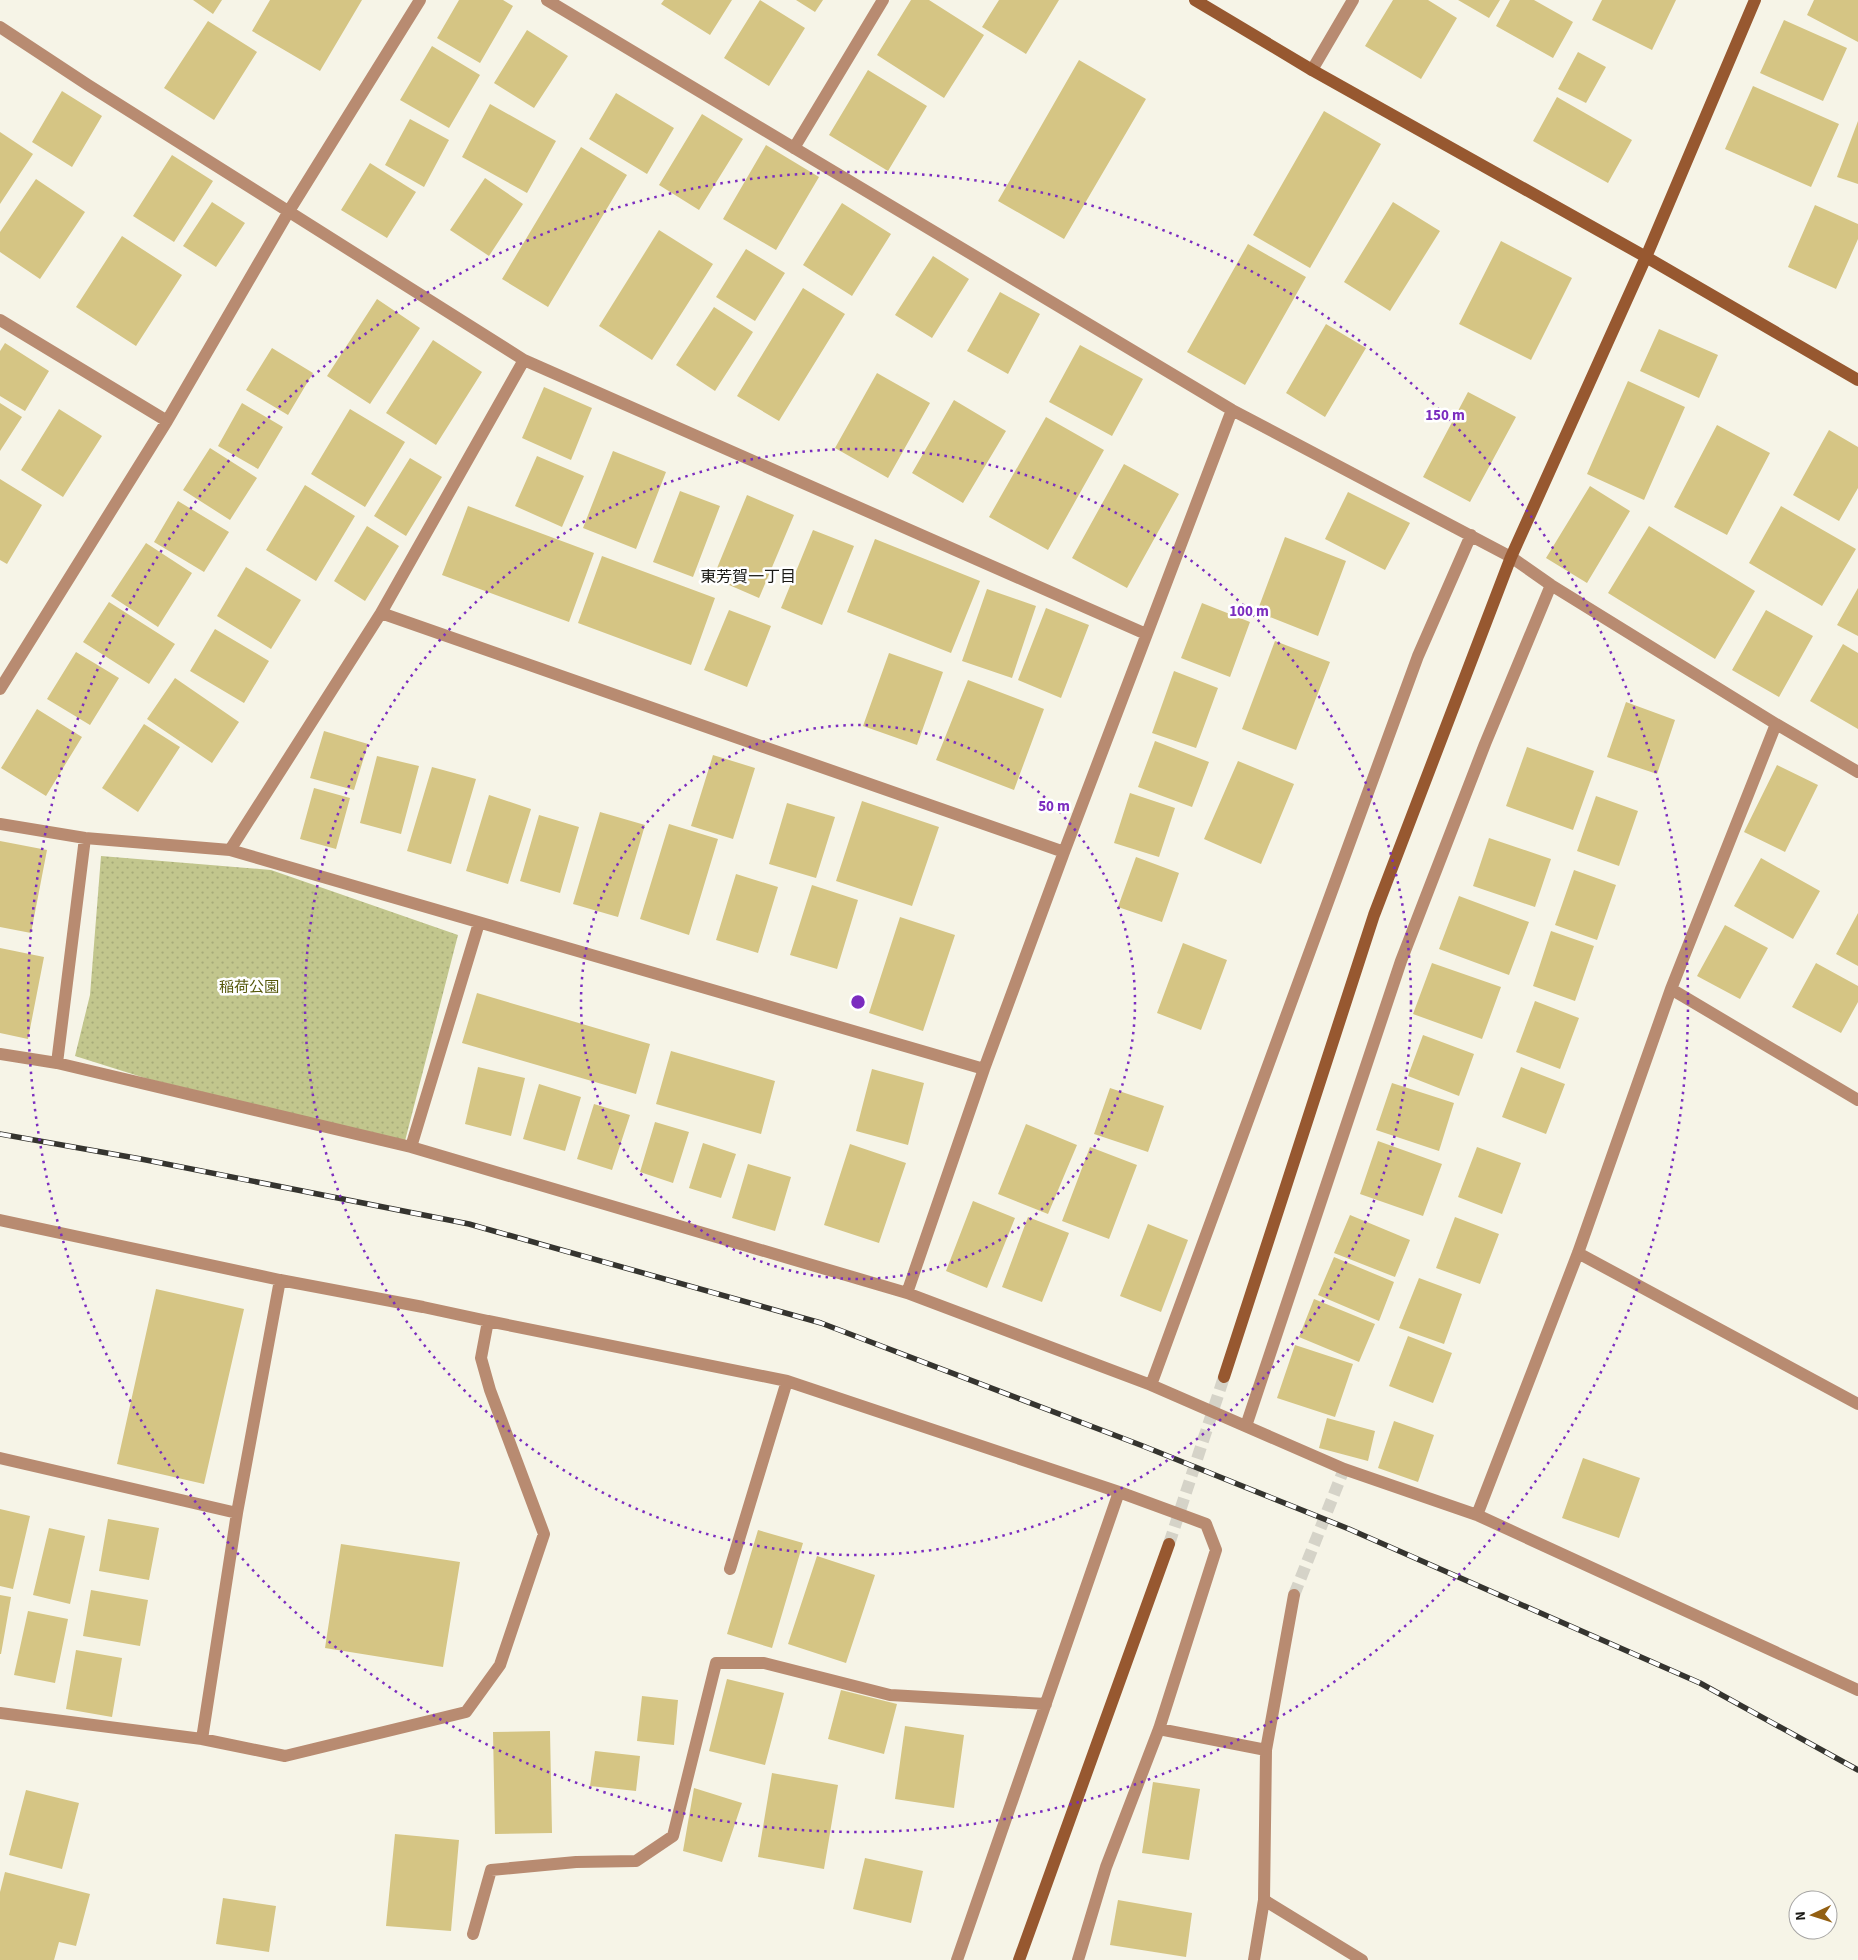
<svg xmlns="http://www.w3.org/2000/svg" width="1858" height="1960" font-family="'Source Sans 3','Noto Sans JP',sans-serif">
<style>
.park{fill:url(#park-dots)}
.building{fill:#d5c584}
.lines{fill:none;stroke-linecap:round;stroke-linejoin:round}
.street-tunnel{stroke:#d5d3c8;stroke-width:12;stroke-dasharray:12 6;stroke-linecap:butt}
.secondary-tunnel{stroke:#d5d3c8;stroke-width:12;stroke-dasharray:12 6;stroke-linecap:butt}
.lane{stroke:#b88b71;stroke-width:12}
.secondary{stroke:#975830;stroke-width:12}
.rail-casing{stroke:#35342f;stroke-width:5.5}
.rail{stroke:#fff;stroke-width:4;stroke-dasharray:11;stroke-linecap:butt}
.ring{fill:none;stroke:#7b2cbf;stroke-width:2.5;stroke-dasharray:2.5 5}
.labels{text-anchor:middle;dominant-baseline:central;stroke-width:5;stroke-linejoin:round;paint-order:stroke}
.park-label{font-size:15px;fill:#57590c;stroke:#fff}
.neighbourhood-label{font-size:16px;fill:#1b1a16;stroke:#fff}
.centre{fill:#7b2cbf;stroke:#fff;stroke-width:2.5}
.ring-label{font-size:15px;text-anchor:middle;font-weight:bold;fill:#7b2cbf;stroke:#fff;stroke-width:5;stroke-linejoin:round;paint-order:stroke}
</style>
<defs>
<pattern id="park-dots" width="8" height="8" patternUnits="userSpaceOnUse" patternTransform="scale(1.25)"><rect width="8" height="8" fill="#c2c68d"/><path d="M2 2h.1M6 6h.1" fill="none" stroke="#a6aa79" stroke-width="1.8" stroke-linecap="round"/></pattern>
</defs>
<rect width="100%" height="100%" fill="#f6f4e7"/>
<path class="park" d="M101,856L271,870L458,935L405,1141L148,1079L75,1056L90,995Z"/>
<path class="building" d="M193,0H222L213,14Z
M270,0H362L320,71L252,31Z
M459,0H503L513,6L480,63L437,38Z
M664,0H732L710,35L661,4Z
M760,0L805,28L769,86L724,58Z
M796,0H823L815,12Z
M911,0H929L984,35L944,98L877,55Z
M999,0H1059L1026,54L982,27Z
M1393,0H1428L1457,18L1421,79L1365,46Z
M1458,0H1500L1489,18Z
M1510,0H1534L1573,22L1553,58L1496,26Z
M1602,0H1676L1652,50L1592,20Z
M1814,0H1858V42L1807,15Z
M1784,20L1847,48L1823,101L1760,73Z
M208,21L257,52L214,120L164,88Z
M527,30L568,56L534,108L494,83Z
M432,46L480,75L449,128L400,100Z
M1578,52L1606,67L1586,103L1558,89Z
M1079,60L1146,99L1064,239L998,201Z
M868,70L927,106L888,171L829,135Z
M1753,86L1839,124L1811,187L1725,149Z
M62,91L102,116L72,167L32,142Z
M616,93L674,128L647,174L589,139Z
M1557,97L1632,140L1608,183L1533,141Z
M490,104L556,141L527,193L462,157Z
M1324,111L1381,144L1310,268L1253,235Z
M702,114L743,139L699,210L659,185Z
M410,119L449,140L424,187L385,165Z
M1858,121V184L1837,177Z
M0,132L33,154L0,204Z
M766,145L819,177L776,250L723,219Z
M581,147L627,175L548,307L502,279Z
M172,155L213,181L174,242L133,216Z
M370,163L416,192L387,238L341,210Z
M485,178L523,204L489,256L450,230Z
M36,179L85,212L40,279L0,252V232Z
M212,202L245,223L216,267L183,246Z
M1393,202L1440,231L1390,311L1344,282Z
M842,203L891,234L852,296L803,265Z
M1815,205L1858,224V239L1836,289L1788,267Z
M659,230L713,264L652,360L599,326Z
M122,236L182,275L136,346L76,307Z
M1501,241L1572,278L1531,360L1459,324Z
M1248,244L1306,277L1245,385L1187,352Z
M746,249L785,273L755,321L716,297Z
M933,256L969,279L932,338L895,315Z
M803,288L845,314L779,421L737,396Z
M1000,292L1040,314L1008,374L967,351Z
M377,299L420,328L370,404L327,376Z
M714,307L753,332L715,391L676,365Z
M1326,324L1366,348L1325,417L1286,393Z
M1659,329L1718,355L1699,398L1640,371Z
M433,340L482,372L436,445L386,413Z
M5,343L49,371L25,411L0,396V351Z
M1080,345L1143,379L1112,436L1049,402Z
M272,348L313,373L288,415L246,390Z
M877,373L930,403L888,478L835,448Z
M1628,381L1685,407L1644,500L1587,474Z
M544,387L592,408L571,460L522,438Z
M1468,392L1516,417L1470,502L1423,477Z
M954,400L1006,431L963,503L912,473Z
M0,403L22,417L0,451Z
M242,403L283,427L258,469L218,446Z
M59,409L102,436L63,497L21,470Z
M350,409L405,442L365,507L311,474Z
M1046,417L1104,450L1048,550L989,517Z
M1717,425L1770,453L1727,535L1674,507Z
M1829,430L1858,447V488L1839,521L1793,495Z
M210,448L257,478L230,520L183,490Z
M613,451L666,472L636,549L583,528Z
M537,456L584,476L562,527L515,506Z
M410,458L442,477L406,536L374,516Z
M1124,464L1179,494L1127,588L1072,558Z
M0,479L42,505L7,564L0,560Z
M305,485L355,516L316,581L266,550Z
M1590,486L1630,511L1587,583L1546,558Z
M680,491L720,506L693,577L653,562Z
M1348,492L1410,523L1385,570L1325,539Z
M747,495L794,515L759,598L713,578Z
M178,501L229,532L204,572L154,542Z
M468,506L594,553L569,622L442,575Z
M1781,506L1856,549L1822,606L1749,563Z
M367,526L399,546L365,601L334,581Z
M1649,526L1755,591L1715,659L1608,593Z
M813,530L854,546L822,625L781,608Z
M1285,537L1346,561L1318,636L1257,612Z
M875,539L980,581L951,653L847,612Z
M146,543L192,573L158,627L111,596Z
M602,556L715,598L691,665L578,623Z
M246,567L301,600L271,649L217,616Z
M1858,588V636L1837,625Z
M987,589L1036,606L1012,678L962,661Z
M109,602L175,644L149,684L83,642Z
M1202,603L1250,622L1230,677L1181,658Z
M1046,608L1089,625L1061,698L1018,680Z
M729,610L771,626L747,687L704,670Z
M1766,610L1813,636L1779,697L1732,670Z
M215,629L269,661L244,703L190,671Z
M1275,641L1330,662L1296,750L1242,729Z
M1843,644L1858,653V729L1810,701Z
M76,652L119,678L90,725L47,699Z
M889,653L943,672L917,745L863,726Z
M1174,671L1218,688L1196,748L1152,733Z
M175,678L239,722L212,763L147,719Z
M968,680L1044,709L1014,790L936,760Z
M1626,702L1675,720L1657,774L1607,757Z
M37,709L82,737L46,796L1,768Z
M144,724L180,747L138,812L102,788Z
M324,731L368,744L354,790L310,778Z
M1155,741L1209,762L1192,807L1138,787Z
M1527,747L1594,771L1573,830L1506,806Z
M713,755L755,768L733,839L691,826Z
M377,756L419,766L401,834L360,823Z
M1238,761L1294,784L1261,864L1204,839Z
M1777,765L1818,785L1785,852L1744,832Z
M432,767L476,779L451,864L407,851Z
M314,788L350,798L336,849L300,839Z
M1130,793L1175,808L1159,857L1114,843Z
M489,795L531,809L508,884L466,871Z
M1596,796L1638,811L1619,866L1577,851Z
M862,801L939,827L912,906L836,881Z
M787,803L835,817L816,878L769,864Z
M600,812L645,825L618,917L573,904Z
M539,815L579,827L560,893L520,881Z
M669,824L718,839L689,935L640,919Z
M1489,838L1551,859L1535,907L1473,886Z
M0,841L47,850L31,933L0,927Z
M1136,857L1179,873L1162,922L1118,907Z
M1761,858L1820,891L1793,939L1734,906Z
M1574,870L1616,885L1597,940L1555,925Z
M736,874L778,887L758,953L716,940Z
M812,885L858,900L837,969L790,955Z
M1459,896L1529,922L1509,975L1439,949Z
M1858,913V966L1836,954Z
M900,917L955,935L923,1031L869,1013Z
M1725,925L1768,948L1740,999L1697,976Z
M1551,931L1594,946L1575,1001L1533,986Z
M1183,943L1227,960L1201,1030L1157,1013Z
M0,948L44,957L28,1039L0,1033Z
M1432,963L1501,987L1482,1039L1413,1014Z
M1816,963L1858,986V1002L1841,1033L1792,1007Z
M477,993L650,1044L636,1094L462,1043Z
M1535,1001L1579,1018L1560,1069L1516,1052Z
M1423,1035L1474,1054L1459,1096L1408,1076Z
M671,1051L775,1081L761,1134L656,1104Z
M478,1067L525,1078L511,1136L465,1124Z
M1521,1067L1565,1084L1546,1134L1502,1117Z
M872,1069L924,1083L908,1145L856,1131Z
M1392,1083L1454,1103L1439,1151L1376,1130Z
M539,1084L581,1097L565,1151L523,1139Z
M1110,1088L1164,1106L1148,1152L1094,1134Z
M594,1104L630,1115L612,1170L577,1159Z
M655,1122L689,1132L673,1183L640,1172Z
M1026,1124L1077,1145L1048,1214L998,1194Z
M1378,1141L1442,1164L1423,1216L1360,1194Z
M703,1143L736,1154L721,1198L689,1188Z
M850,1144L906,1163L879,1243L824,1225Z
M1090,1147L1137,1165L1109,1239L1062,1221Z
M1477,1147L1521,1163L1502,1214L1458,1197Z
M748,1164L791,1177L775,1231L732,1218Z
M973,1201L1015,1218L987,1288L946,1271Z
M1350,1215L1410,1240L1395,1277L1334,1253Z
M1028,1217L1069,1233L1042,1302L1002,1287Z
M1455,1217L1499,1234L1480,1284L1436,1268Z
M1148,1224L1188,1240L1161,1312L1120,1296Z
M1334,1257L1394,1282L1379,1321L1318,1295Z
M1419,1278L1462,1294L1444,1344L1399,1328Z
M156,1289L244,1309L204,1484L117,1464Z
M1314,1299L1375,1324L1359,1362L1299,1337Z
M1408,1336L1452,1353L1433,1403L1389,1386Z
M1295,1345L1353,1364L1335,1417L1277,1398Z
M1327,1418L1375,1431L1368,1461L1319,1448Z
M1394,1421L1434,1435L1418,1482L1378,1468Z
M1583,1458L1640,1478L1619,1538L1562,1518Z
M0,1509L30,1516L13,1589L0,1586Z
M108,1519L159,1528L149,1580L99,1571Z
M49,1528L85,1536L70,1604L33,1595Z
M758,1530L803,1543L772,1648L727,1634Z
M341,1544L460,1562L443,1667L325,1648Z
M817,1556L875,1575L846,1663L788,1644Z
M91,1590L148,1600L140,1646L83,1636Z
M0,1595L11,1597L1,1654H0Z
M28,1611L68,1619L55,1683L14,1675Z
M76,1650L122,1658L112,1717L66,1709Z
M727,1679L784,1693L765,1765L709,1751Z
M841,1690L897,1704L884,1754L828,1739Z
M642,1696L678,1700L674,1745L637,1741Z
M905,1726L964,1735L954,1808L895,1799Z
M550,1731L552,1833L495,1834L493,1732Z
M595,1751L640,1756L636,1791L590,1786Z
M772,1773L838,1785L824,1869L758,1857Z
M1153,1782L1200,1789L1189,1860L1142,1853Z
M694,1788L742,1803L722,1862L683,1851Z
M26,1790L79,1803L62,1869L9,1855Z
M395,1834L459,1840L451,1931L386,1926Z
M865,1858L923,1871L911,1923L853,1909Z
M5,1872L90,1894L76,1946L59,1942L54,1960H0V1892Z
M223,1898L276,1906L269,1952L216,1944Z
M1118,1900L1192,1913L1186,1957L1110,1945Z"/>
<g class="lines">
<path class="street-tunnel" d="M1294,1595L1344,1469"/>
<path class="secondary-tunnel" d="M1169,1544L1224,1377"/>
<path class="lane" d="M547,0L1232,410L1511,557L1551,585L1776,724L1858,772
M0,27L88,85L524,360L381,613L230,850
M1312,70L1353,0
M794,148L883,0
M0,320L167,421
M524,360L1146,634
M1232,410L1064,852L984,1069L907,1293L1151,1385L1344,1469L1477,1515L1578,1253L1671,989L1776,724
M381,613L1064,852
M0,689L167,421L289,211L420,0
M0,824L85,838L230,850L984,1069
M1671,989L1858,1100
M0,1054L57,1063L411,1147L907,1293
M57,1063L85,838
M411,1147L479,923
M0,1220L280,1280L423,1307L488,1321L481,1358L490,1390L544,1534L500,1665L466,1712L285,1756L202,1739L0,1713
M1578,1253L1858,1404
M488,1321L787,1381L1119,1492
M1151,1385L1418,656L1471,535
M1246,1426L1401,961L1485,744L1551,585
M0,1458L237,1513
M1477,1515L1858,1690
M730,1569L787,1381
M1159,1729L1266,1750
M202,1739L237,1513L280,1280
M1264,1900L1362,1960
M473,1934L491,1870L576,1862L636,1861L673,1836L716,1663H764L890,1695L1046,1704
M957,1960L1119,1492L1206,1524L1216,1550L1159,1729L1106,1867L1078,1960
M1254,1960L1264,1900L1266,1750L1294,1595"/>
<path class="secondary" d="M1195,0L1312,70L1646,257L1858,380
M1224,1377L1374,915L1511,557L1646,257L1755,0
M1019,1960L1169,1544"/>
<g class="rail-casing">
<path id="rail" d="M0,1134L141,1159L469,1224L821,1323L1143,1446L1349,1529L1700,1683L1858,1770"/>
</g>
<use href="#rail" class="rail"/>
</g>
<g class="ring">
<circle cx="858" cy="1002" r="277"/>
<circle cx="858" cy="1002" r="553"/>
<circle cx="858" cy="1002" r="830"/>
</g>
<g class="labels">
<g class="park-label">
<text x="249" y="987">稲荷公園</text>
</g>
<g class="neighbourhood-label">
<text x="748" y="577">東芳賀一丁目</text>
</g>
</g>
<circle cx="858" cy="1002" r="8" class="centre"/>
<g class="ring-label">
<text x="1445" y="420">150 m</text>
<text x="1249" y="616">100 m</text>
<text x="1054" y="811">50 m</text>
</g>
<g transform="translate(1813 1915) rotate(266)"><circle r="24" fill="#ffffff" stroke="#a4a3a2"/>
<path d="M0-4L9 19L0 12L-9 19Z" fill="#936012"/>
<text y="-8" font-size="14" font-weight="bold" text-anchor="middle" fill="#1b1a16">N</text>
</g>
</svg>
